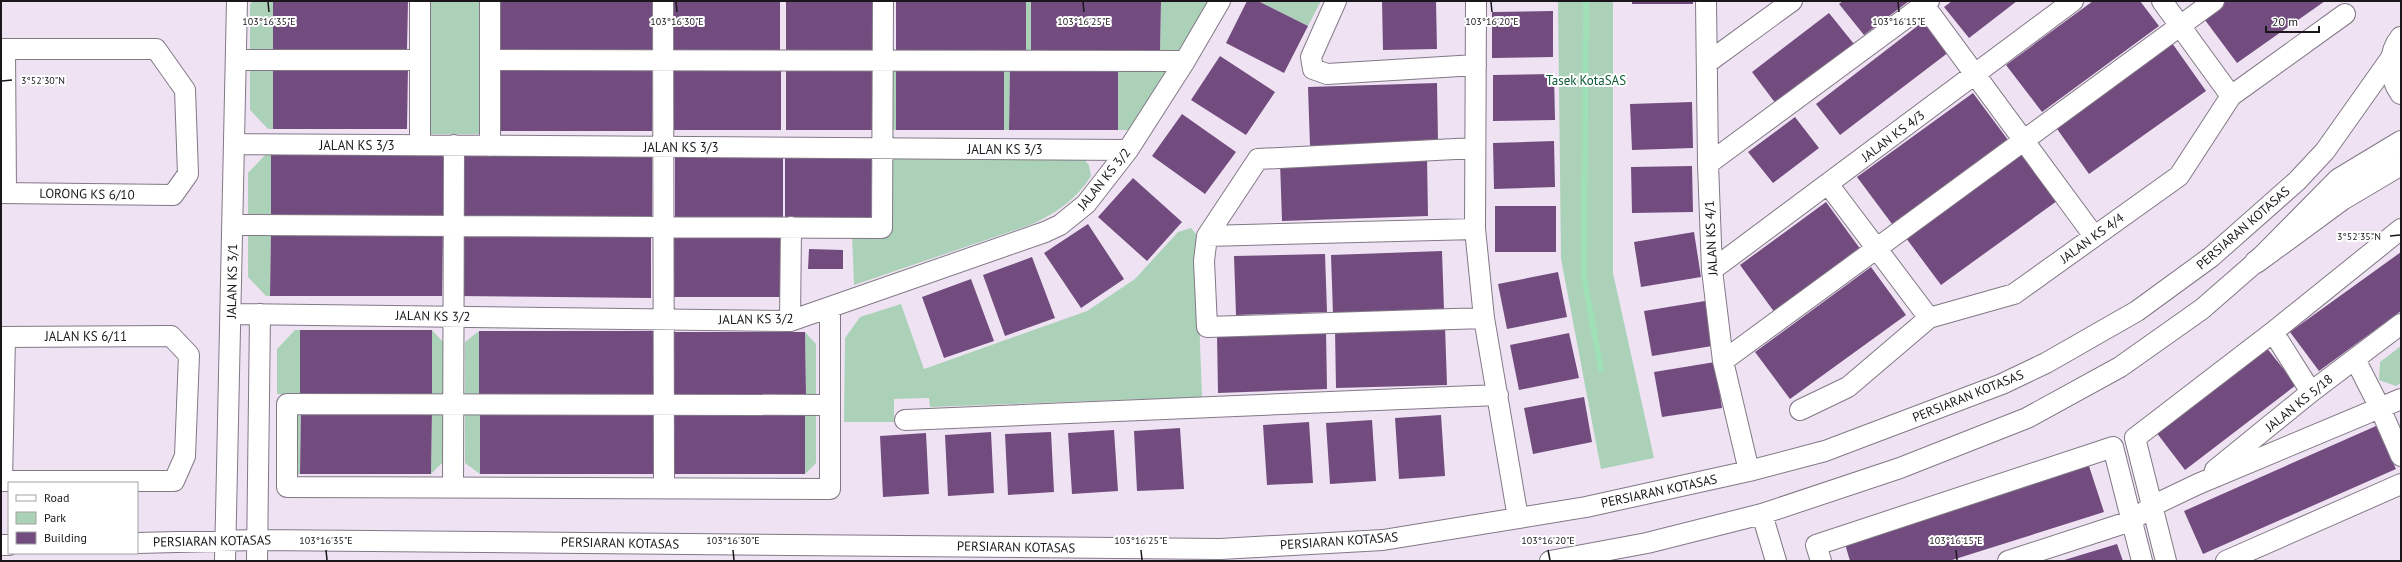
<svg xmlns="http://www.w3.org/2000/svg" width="2402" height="562" font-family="'PT Sans',sans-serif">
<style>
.green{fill:#abd2b8}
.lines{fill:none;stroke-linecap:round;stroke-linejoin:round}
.stream{stroke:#9fe1b7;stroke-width:5.5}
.building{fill:#724c7e}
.minor-casing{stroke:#827886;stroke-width:22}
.major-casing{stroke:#827886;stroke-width:24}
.minor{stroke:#fff;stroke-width:20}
.major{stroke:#fff;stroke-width:22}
.ticks{fill:none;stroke:#1a161c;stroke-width:1.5}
.labels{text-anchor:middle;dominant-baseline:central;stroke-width:4;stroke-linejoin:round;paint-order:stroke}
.park-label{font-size:13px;fill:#0b5b35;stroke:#fff}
.street-label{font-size:13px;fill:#1a161c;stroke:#fff}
.ticks-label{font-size:10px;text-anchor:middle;fill:#1a161c;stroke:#fff;stroke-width:4;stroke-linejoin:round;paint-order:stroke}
</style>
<rect width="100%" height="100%" fill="#efe3f3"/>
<path class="green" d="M253,1H273V49H250V4Z
M428,1H484L483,134H426Z
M1026,1H1031V52H1026Z
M1161,1H1212L1180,52H1160Z
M1258,1H1321L1308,26Z
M1558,1H1613V273L1654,458L1601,469L1561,259Z
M250,65H273V129H268L250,110Z
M891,66H896V130H891Z
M1004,66H1010L1009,130H1004Z
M1118,66L1162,67L1166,73L1129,130H1118Z
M266,154H271V219L248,218V173Z
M891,155L1083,158L1089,165L1091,176C1077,199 1055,214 1030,225L854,285L852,235H891Z
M1191,228L1196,234L1202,397L930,407L929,398L894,399V422H844L845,338L860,317L901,304L924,369L1087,311L1135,279L1178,232Z
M271,231L270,296H266L248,277V232Z
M295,330H300V395L277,394V349Z
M432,330L443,342V394H432Z
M479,331V395H465V342Z
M805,332L816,344V396H806Z
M2401,346V383L2396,386L2379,380L2380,362Z
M295,409H301L300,474H295Z
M432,410H443V462L431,474Z
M465,410H480V474L465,463Z
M805,410H816V463L805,474Z"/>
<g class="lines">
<path class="stream" d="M1586,1L1584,277L1601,369"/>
</g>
<path class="building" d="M273,1H408L407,50L273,49Z
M501,1H652V52L501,51Z
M672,1H780V51L672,50Z
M786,1H873V51H786Z
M896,1H1026V52H896Z
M1031,1H1161L1160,52H1031Z
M1247,1H1258L1308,26L1284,73L1226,43Z
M1382,1H1436L1437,49L1383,50Z
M1632,1H1693V4H1632Z
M1843,1H1909L1864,35L1839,4Z
M1952,1H2017L1969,38L1944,7Z
M2093,1H2140L2159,26L2042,112L2006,65Z
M2223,1H2325L2237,63L2202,16Z
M1553,11V57L1492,58V12Z
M1829,13L1854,44L1776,104L1752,72Z
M1924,21L1949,52L1840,135L1816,104Z
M2172,43L2206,91L2089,174L2055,126Z
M1220,56L1275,92L1246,135L1191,100Z
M273,65H408L407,129H273Z
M501,66L652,67V131H501Z
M673,66H781V130H673Z
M786,66H873V130H786Z
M896,66H1004V130H896Z
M1010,66H1118V130H1009Z
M1554,74L1555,120L1493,121V75Z
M1437,83L1438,141L1310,146L1308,87Z
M1973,93L2008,140L1892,224L1857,177Z
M1692,102L1693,148L1632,150L1630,104Z
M1182,114L1236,152L1205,194L1152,156Z
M1795,117L1819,148L1773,183L1748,152Z
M1554,141L1555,187L1494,189L1493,143Z
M271,154L443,155V219H271Z
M460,154L652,155V219L460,218Z
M675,154L783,155V219H675Z
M2022,154L2057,201L1941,285L1906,238Z
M785,155H872L871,219H785Z
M1427,157L1428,216L1282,221L1280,162Z
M1692,166L1693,212L1632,213L1631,167Z
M1133,178L1182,222L1147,261L1098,217Z
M1826,202L1861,250L1775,313L1740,265Z
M1495,206H1556V252H1495Z
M1088,224L1124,279L1081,308L1044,253Z
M271,231L443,232L442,296H270Z
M459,232L651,233V298L459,296Z
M1694,232L1701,277L1641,287L1634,242Z
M674,233H784V297H674Z
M809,249L843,250V269H808Z
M1442,251L1444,310L1333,314L1331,255Z
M2401,252V311L2319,371L2290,332Z
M1325,254L1327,312L1236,315L1234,256Z
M1032,257L1055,318L1005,336L983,275Z
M1871,267L1906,315L1790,399L1755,352Z
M1558,272L1567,317L1507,329L1498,284Z
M971,279L994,341L944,358L922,297Z
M1705,301L1712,346L1652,356L1644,311Z
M1445,326L1447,385L1336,388L1335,329Z
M300,330H432V394L300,395Z
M1326,330L1327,389L1218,393L1217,334Z
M479,331H654V396L479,395Z
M674,332H805L806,396H674Z
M1569,333L1579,378L1519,390L1510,345Z
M2266,347L2296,385L2185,470L2156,432Z
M1715,362L1722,408L1662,417L1654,372Z
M1584,397L1592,442L1533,454L1524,408Z
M301,409L432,410L431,474H300Z
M480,410H655L654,474H480Z
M674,410H805V474H674Z
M1441,415L1445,476L1399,479L1395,418Z
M1372,420L1376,481L1330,484L1326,423Z
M1309,422L1313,483L1267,485L1263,425Z
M2376,426L2396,469L2203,554L2184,511Z
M1180,428L1184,489L1137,491L1134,431Z
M1114,430L1118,491L1072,494L1068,433Z
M991,432L994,493L948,496L945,435Z
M1051,432L1054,492L1008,495L1005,434Z
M926,433L929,494L883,497L880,436Z
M2089,466L2104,512L1949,561H1850L1845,544Z
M2117,544L2123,561H2061Z"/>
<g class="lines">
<g class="minor-casing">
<path id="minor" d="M490,1V146
M663,1L664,488
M1336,1L1311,57L1313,69L1327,74L1476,65
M1476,1L1475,229L1484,318L1518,518
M1706,1L1708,164L1712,270L1723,361L1749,471
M1921,1L2094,236
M2162,1L2231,96
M1,49H156L185,90L188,174L173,195L1,193
M5,49L6,193
M236,60H420
M491,60L1185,61
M1707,63L1792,1
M234,144L1128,150
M420,145V1
M1475,148L1258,159L1207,236L1204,261L1207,327L1484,318
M1708,164L1929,1
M1828,184L1929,318
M233,225L882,228L883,1
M1207,236L1475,229
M1712,270L2073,1
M830,309V489L287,487V404L830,405
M231,314L790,321L1045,232L1060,225L1086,204L1128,150L1185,61L1220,1
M790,321L791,227
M2273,332L2311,392
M1,337L171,336L189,355L185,456L174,481H1
M2355,359L2380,408L2401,456
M1723,361L2214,1
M1800,410L1848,387L1929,318L2014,294L2179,176L2231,96L2345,14
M905,420L1498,395
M2215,470L2311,392L2401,324
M2,481L5,337
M453,487L454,145
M1762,514L1776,561
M137,543L258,540L1220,549L1383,540L1586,507L1749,471L1825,451L2002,384L2046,363L2137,311L2211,257L2297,181L2325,151L2393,55
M1,545H9
M225,561L237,1
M257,561L260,314
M1550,561L1647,543L1762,514L1900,468L2027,418L2120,367L2202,309L2256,262L2338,179L2401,141
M1821,561L1816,545L2113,447L2142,561
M2008,561L2131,521L2154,505L2198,484L2401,399
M2166,561L2135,438L2273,332L2401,229
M2226,561L2401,484"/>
</g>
<g class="major-casing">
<path id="major" d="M2401,38C2388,54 2390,77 2401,93
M2256,262L2342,199L2401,164"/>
</g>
<use href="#minor" class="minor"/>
<use href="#major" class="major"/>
</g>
<path class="ticks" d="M268,2L269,12M676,2L677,12M1083,2L1084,12M1491,2L1492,12M1898,2L1899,12M2,81L12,80M2390,236L2400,235M326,550L327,560M733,550L734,560M1141,550L1142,560M1548,550L1550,560M1956,550L1957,560"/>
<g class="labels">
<g class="park-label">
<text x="1586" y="80">Tasek KotaSAS</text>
</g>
<g class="street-label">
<text transform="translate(1893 136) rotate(-37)">JALAN KS 4/3</text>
<text x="357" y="145">JALAN KS 3/3</text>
<text x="681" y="147">JALAN KS 3/3</text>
<text x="1005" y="149">JALAN KS 3/3</text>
<text transform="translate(1104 179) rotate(-51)">JALAN KS 3/2</text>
<text transform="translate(87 194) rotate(1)">LORONG KS 6/10</text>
<text transform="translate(2243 228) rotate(-41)">PERSIARAN KOTASAS</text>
<text transform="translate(1711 238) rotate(-93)">JALAN KS 4/1</text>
<text transform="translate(2092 238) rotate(-36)">JALAN KS 4/4</text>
<text transform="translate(232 281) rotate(-89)">JALAN KS 3/1</text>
<text transform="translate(433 316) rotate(1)">JALAN KS 3/2</text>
<text transform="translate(756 319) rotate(-1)">JALAN KS 3/2</text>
<text x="86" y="336">JALAN KS 6/11</text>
<text transform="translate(1968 396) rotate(-22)">PERSIARAN KOTASAS</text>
<text transform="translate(2299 403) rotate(-39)">JALAN KS 5/18</text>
<text transform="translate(1659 491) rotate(-12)">PERSIARAN KOTASAS</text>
<text transform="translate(212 541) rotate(-1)">PERSIARAN KOTASAS</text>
<text transform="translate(1339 541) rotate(-4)">PERSIARAN KOTASAS</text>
<text transform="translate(620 543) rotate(1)">PERSIARAN KOTASAS</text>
<text transform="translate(1016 547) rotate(1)">PERSIARAN KOTASAS</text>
</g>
</g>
<g class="ticks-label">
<text x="269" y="25">103°16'35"E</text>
<text x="677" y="25">103°16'30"E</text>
<text x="1084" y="25">103°16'25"E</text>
<text x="1492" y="25">103°16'20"E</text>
<text x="1899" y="25">103°16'15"E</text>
<text x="43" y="84">3°52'30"N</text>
<text x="2359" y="240">3°52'35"N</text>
<text x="326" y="544">103°16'35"E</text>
<text x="733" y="544">103°16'30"E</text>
<text x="1141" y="544">103°16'25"E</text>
<text x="1548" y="544">103°16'20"E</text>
<text x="1956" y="544">103°16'15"E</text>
</g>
<rect width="2402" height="562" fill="none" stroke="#1a161c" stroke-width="4"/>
<rect x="8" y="482" width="130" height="72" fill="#ffffff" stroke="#a3a2a4"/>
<rect x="16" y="495" width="20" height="6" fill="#ffffff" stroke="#a3a2a4"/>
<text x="44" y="502" font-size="12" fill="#1a161c">Road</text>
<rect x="16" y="512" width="20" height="12" fill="#abd2b8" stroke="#a3a2a4"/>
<text x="44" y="522" font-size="12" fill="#1a161c">Park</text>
<rect x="16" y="532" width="20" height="12" fill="#724c7e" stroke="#a3a2a4"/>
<text x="44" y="542" font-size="12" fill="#1a161c">Building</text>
<path d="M2266 26v6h53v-6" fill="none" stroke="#1a161c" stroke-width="2"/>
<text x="2272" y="26" font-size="12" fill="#1a161c" stroke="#ffffff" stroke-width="3" paint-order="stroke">20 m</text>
</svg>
